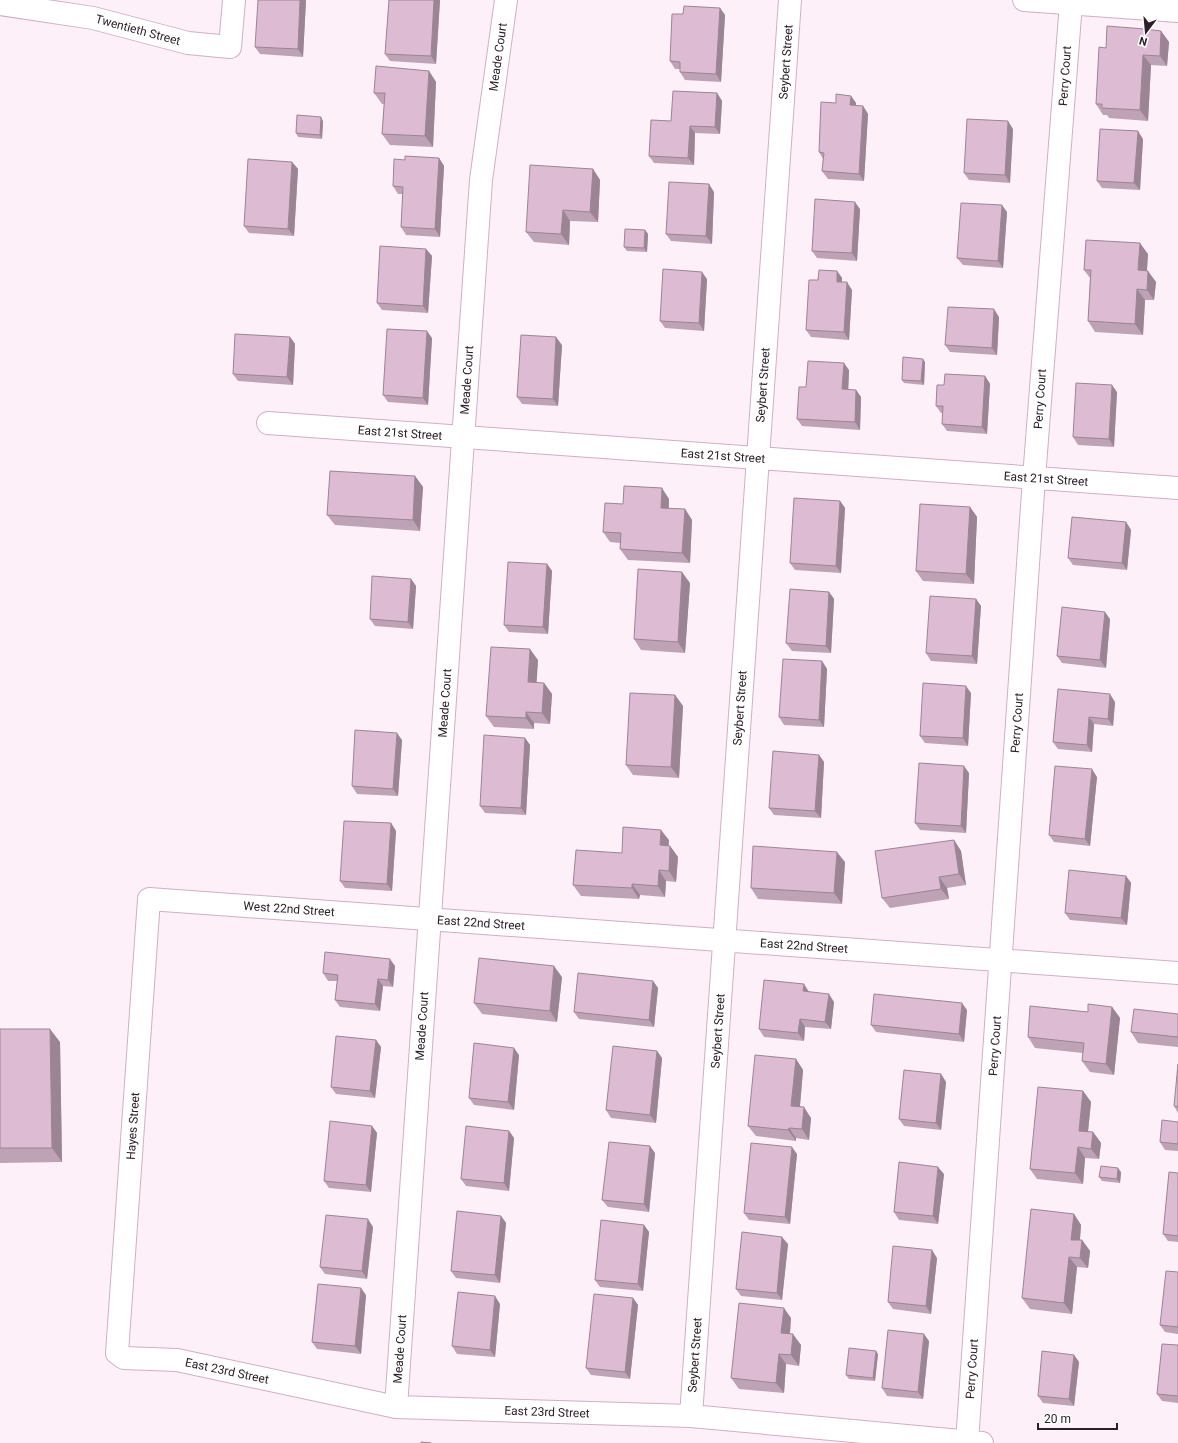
<svg xmlns="http://www.w3.org/2000/svg" width="1178" height="1443" font-family="Roboto,sans-serif">
<style>
.lines{fill:none;stroke-linecap:round;stroke-linejoin:round}
.street-casing{stroke:#d0afc5;stroke-width:24}
.street{stroke:#fff;stroke-width:22}
.wall{fill:#bea2b5}
.shaded-wall{fill:#9b8494}
.building{fill:#ddbcd3;stroke:#9b8494}
.labels{text-anchor:middle;dominant-baseline:central;stroke-width:3;stroke-linejoin:round;paint-order:stroke}
.street-label{font-size:12px;fill:#2c2028;stroke:#fff}
</style>
<rect width="100%" height="100%" fill="#fef0f9"/>
<g class="lines">
<g class="street-casing">
<path id="street" d="M1024,0L1178,11
M0,4L93,18L188,43L230,47L234,0
M268,423L1178,488
M396,1407L481,180L506,0
M691,1416L790,0
M967,1442L1034,478L1071,3
M982,1443L691,1416L396,1407L177,1360L124,1358L117,1353L149,899L1178,973"/>
</g>
<use href="#street" class="street"/>
</g>
<path class="wall" d="M306,0L303,57L260,54L255,47Z
M389,0H440L436,64L390,61L385,54Z
M720,8L725,15L721,82L685,80L680,72V69H675L670,61L683,14Z
M1161,31L1169,42L1167,66L1151,65L1148,121L1109,118L1107,115H1103L1096,104L1106,48Z
M429,71L436,82L433,147L390,145L382,134L384,104H382L374,93Z
M717,93L722,101L720,134L695,133L694,165L654,163L649,156L671,121Z
M851,96L856,103V106H863L868,114L864,181L828,179L822,171L823,159L819,152L836,103Z
M323,121L322,139L298,137L296,133Z
M1013,129L1010,183L969,180L964,173Z
M1143,139L1140,190L1102,188L1097,181Z
M439,158L444,166L440,237L406,235L401,227L403,194H398L393,186L405,160Z
M292,162L298,169L294,236L249,233L244,226Z
M593,169L600,180L598,222L570,221L569,245L534,242L526,232Z
M714,192L712,244L671,241L666,234Z
M860,209L857,261L817,258L812,251Z
M1007,212L1003,268L963,265L957,258Z
M645,230L648,234L647,252L627,251L624,247Z
M426,249L432,256L428,313L382,310L377,303Z
M1148,254L1147,271L1156,282L1154,300H1145L1143,335L1095,332L1088,321L1090,278L1084,270Z
M837,271L842,278V282L852,290L849,340L811,337L806,330Z
M707,279L704,331L665,328L660,321Z
M999,317L997,355L950,352L945,345Z
M290,337L295,344L293,385L238,381L233,374Z
M432,338L428,405L388,402L383,395Z
M562,345L558,406L522,404L517,397Z
M925,362L924,385L904,383L902,380Z
M849,370L848,390H856L861,397L860,430L802,426L797,419L806,387Z
M985,376L990,384L987,434L947,431L942,424L943,413H941L936,406Z
M1117,392L1114,447L1078,445L1073,437Z
M415,476L423,487L420,531L335,525L327,515Z
M669,499V509H685L692,520L690,563L628,560L620,549V543L610,542L603,532L623,504Z
M840,501L845,508L841,573L795,570L790,563Z
M970,507L977,517L974,584L923,581L916,571Z
M1126,522L1131,530L1127,570L1073,565L1068,558Z
M547,564L552,571L548,634L509,632L504,625Z
M411,579L416,586L413,629L375,626L370,619Z
M690,583L685,653L641,650L634,639Z
M829,592L834,599L831,653L792,651L786,643Z
M976,599L981,606L977,664L931,661L926,653Z
M1110,619L1106,668L1062,663L1057,656Z
M538,660L536,683H544L552,694L550,724L534,723V729L494,727L486,716Z
M822,661L827,669L824,727L784,725L779,717Z
M1058,689L1115,702L1113,726L1094,724L1092,752L1058,749L1053,742Z
M971,693L968,746L925,743L920,736Z
M675,695L683,706L679,778L633,775L626,765Z
M525,738L530,745L526,815L485,813L480,806Z
M402,740L398,796L357,794L352,786Z
M819,755L824,762L821,818L774,815L769,808Z
M969,773L966,833L920,830L915,823Z
M1097,777L1090,846L1054,842L1049,835Z
M391,823L396,831L392,891L345,888L340,881Z
M669,840L668,846H670L678,857L676,882L666,881L665,897L640,895L639,899L581,896L573,885L622,853Z
M954,840L961,851L966,885L947,888L949,899L890,908L882,898Z
M845,862L842,904L758,899L751,888Z
M1126,876L1131,883L1127,925L1070,920L1065,913Z
M395,966L393,987L383,986L380,1011L340,1007L335,1000L337,981H328L323,973Z
M562,977L557,1022L482,1014L474,1003Z
M653,981L658,988L654,1027L579,1019L574,1012Z
M809,992L834,1002L831,1029L805,1027L804,1041L764,1037L759,1029Z
M1112,1007L1120,1018L1114,1075L1090,1072L1082,1061L1083,1053L1035,1048L1028,1037Z
M967,1010L964,1042L876,1032L871,1025Z
M1178,1014V1047L1138,1043L1131,1032Z
M0,1029L60,1042L62,1162L0,1163Z
M376,1040L381,1047L375,1098L336,1094L331,1087Z
M657,1051L662,1058L656,1123L611,1118L606,1110Z
M519,1055L514,1110L474,1105L469,1098Z
M796,1059L803,1070L800,1107L811,1118L809,1140L796,1138V1141L756,1136L748,1126Z
M1178,1065V1113L1174,1106Z
M941,1074L946,1082L941,1130L904,1126L899,1119Z
M1083,1091L1091,1102L1088,1132H1093L1101,1143L1099,1159L1085,1158L1083,1184L1037,1179L1030,1169Z
M1178,1122V1151L1165,1150L1160,1142Z
M372,1126L377,1133L371,1192L329,1188L324,1181Z
M509,1131L514,1138L509,1191L466,1186L461,1179Z
M655,1153L649,1212L608,1207L602,1200Z
M797,1154L790,1224L749,1220L744,1213Z
M1121,1172L1120,1183L1102,1181L1099,1177Z
M1178,1173V1242L1168,1241L1163,1234Z
M944,1174L938,1224L899,1220L894,1212Z
M1074,1214L1081,1225L1080,1240H1082L1090,1251L1088,1268L1077,1267L1072,1314L1030,1309L1022,1298Z
M501,1216L506,1223L500,1283L456,1278L451,1271Z
M644,1225L649,1232L643,1291L600,1287L595,1280Z
M373,1227L367,1279L325,1274L320,1267Z
M788,1244L782,1300L741,1296L736,1289Z
M937,1258L931,1314L893,1309L888,1302Z
M1178,1272V1334L1165,1332L1160,1325Z
M366,1295L361,1354L317,1349L312,1342Z
M633,1298L638,1305L630,1379L591,1375L586,1368Z
M500,1304L495,1357L457,1354L452,1346Z
M791,1318L790,1334L801,1345L799,1366L786,1364L784,1393L739,1389L731,1378Z
M929,1341L923,1399L887,1396L882,1388Z
M1178,1345V1403L1162,1401L1157,1394Z
M878,1354L875,1381L849,1379L846,1375Z
M1074,1355L1079,1362L1074,1406L1043,1403L1038,1396Z"/>
<path class="shaded-wall" d="M300,0H306L303,57L298,49Z
M434,0H440L436,64L431,56Z
M720,8L725,15L721,82L716,74Z
M1161,31L1169,42L1167,66L1160,56Z
M1143,55L1151,65L1148,121L1140,110Z
M429,71L436,82L433,147L425,136Z
M717,93L722,101L720,134L715,127Z
M851,96L856,103L855,113L850,105Z
M863,106L868,114L864,181L859,174Z
M321,117L323,121L322,139L320,135Z
M1008,121L1013,129L1010,183L1005,175Z
M690,126L695,133L694,165L688,158Z
M1138,131L1143,139L1140,190L1134,183Z
M439,158L444,166L440,237L435,229Z
M292,162L298,169L294,236L288,229Z
M593,169L600,180L598,222L590,212Z
M709,184L714,192L712,244L706,236Z
M855,202L860,209L857,261L852,253Z
M1002,205L1007,212L1003,268L998,261Z
M563,210L570,221L569,245L561,234Z
M645,230L648,234L647,252L644,248Z
M1140,243L1148,254L1146,281L1138,270Z
M426,249L432,256L428,313L423,306Z
M837,271L842,278V289L837,282Z
M1148,271L1156,282L1154,300L1147,290Z
M702,272L707,279L704,331L699,323Z
M847,282L852,290L849,340L844,332Z
M1137,289L1145,300L1143,335L1135,324Z
M994,309L999,317L997,355L992,348Z
M427,331L432,338L428,405L423,398Z
M290,337L295,344L293,385L287,377Z
M556,337L562,345L558,406L553,399Z
M923,359L925,362L924,385L921,381Z
M844,363L849,370L848,397L842,389Z
M985,376L990,384L987,434L982,427Z
M1112,385L1117,392L1114,447L1109,439Z
M856,390L861,397L860,430L855,422Z
M415,476L423,487L420,531L413,520Z
M662,488L669,499L668,519L661,508Z
M840,501L845,508L841,573L836,566Z
M970,507L977,517L974,584L966,574Z
M685,509L692,520L690,563L682,553Z
M1126,522L1131,530L1127,570L1122,563Z
M547,564L552,571L548,634L543,627Z
M682,572L690,583L685,653L678,642Z
M411,579L416,586L413,629L408,622Z
M829,592L834,599L831,653L826,646Z
M976,599L981,606L977,664L972,656Z
M1105,612L1110,619L1106,668L1100,660Z
M530,649L538,660L536,693L528,682Z
M822,661L827,669L824,727L819,720Z
M544,683L552,694L550,724L542,713Z
M966,686L971,693L968,746L963,738Z
M1110,694L1115,702L1113,726L1108,719Z
M675,695L683,706L679,778L671,767Z
M526,712L534,723V729L526,718Z
M1089,717L1094,724L1092,752L1087,745Z
M397,733L402,740L398,796L393,789Z
M525,738L530,745L526,815L521,808Z
M819,755L824,762L821,818L815,811Z
M964,766L969,773L966,833L961,826Z
M1092,769L1097,777L1090,846L1085,839Z
M391,823L396,831L392,891L387,884Z
M661,830L669,840L668,856L660,845Z
M954,840L961,851L966,885L959,874Z
M670,846L678,857L676,882L669,871Z
M837,852L845,862L842,904L834,893Z
M659,870L666,881L665,897L658,886Z
M1126,876L1131,883L1127,925L1121,918Z
M939,877L947,888L949,899L941,889Z
M632,884L640,895L639,899L632,888Z
M390,959L395,966L393,987L388,980Z
M554,966L562,977L557,1022L550,1011Z
M378,979L383,986L380,1011L375,1004Z
M653,981L658,988L654,1027L649,1020Z
M804,984L809,992L808,999L803,991Z
M829,994L834,1002L831,1029L825,1022Z
M962,1003L967,1010L964,1042L959,1034Z
M1112,1007L1120,1018L1114,1075L1106,1064Z
M800,1019L805,1027L804,1041L798,1033Z
M50,1029L60,1042L62,1162L52,1148Z
M376,1040L381,1047L375,1098L370,1091Z
M514,1048L519,1055L514,1110L508,1102Z
M657,1051L662,1058L656,1123L650,1115Z
M796,1059L803,1070L799,1116L791,1106Z
M941,1074L946,1082L941,1130L936,1123Z
M1083,1091L1091,1102L1087,1141L1079,1131Z
M804,1107L811,1118L809,1140L802,1129Z
M372,1126L377,1133L371,1192L366,1185Z
M789,1128L796,1138V1141L788,1130Z
M509,1131L514,1138L509,1191L504,1183Z
M1093,1132L1101,1143L1099,1159L1091,1149Z
M650,1146L655,1153L649,1212L644,1204Z
M792,1147L797,1154L790,1224L785,1217Z
M1078,1147L1085,1158L1083,1184L1075,1173Z
M938,1167L944,1174L938,1224L933,1216Z
M1118,1168L1121,1172L1120,1183L1117,1179Z
M1074,1214L1081,1225L1079,1250L1071,1240Z
M501,1216L506,1223L500,1283L495,1275Z
M368,1219L373,1227L367,1279L362,1271Z
M644,1225L649,1232L643,1291L638,1284Z
M782,1237L788,1244L782,1300L777,1293Z
M1082,1240L1090,1251L1088,1268L1080,1258Z
M932,1250L937,1258L931,1314L926,1306Z
M1069,1257L1077,1267L1072,1314L1064,1303Z
M361,1288L366,1295L361,1354L355,1346Z
M495,1296L500,1304L495,1357L490,1350Z
M633,1298L638,1305L630,1379L625,1372Z
M784,1308L791,1318L789,1344L781,1333Z
M793,1334L801,1345L799,1366L791,1355Z
M924,1334L929,1341L923,1399L918,1392Z
M876,1351L878,1354L875,1381L873,1378Z
M779,1354L786,1364L784,1393L776,1383Z
M1074,1355L1079,1362L1074,1406L1069,1399Z"/>
<path class="building" d="M258,0H300L298,49L255,47Z
M389,0H434L431,56L385,54Z
M684,6L720,8L716,74L680,72V62L670,61L672,14H683Z
M1107,26L1145,29L1161,31L1160,56L1143,55L1140,110L1102,108V104H1096L1099,47L1106,48Z
M376,66L429,71L425,136L382,134L385,93H374Z
M673,91L717,93L715,127L690,126L688,158L649,156L651,120L671,121Z
M836,94L851,96L850,105L863,106L859,174L822,171L824,153L819,152L821,102L836,103Z
M297,115L321,117L320,135L296,133Z
M967,119L1008,121L1005,175L964,173Z
M1100,129L1138,131L1134,183L1097,181Z
M405,156L439,158L435,229L401,227L403,187L393,186L394,159L405,160Z
M248,159L292,162L288,229L244,226Z
M530,165L593,169L590,212L563,210L561,234L526,232Z
M669,182L709,184L706,236L666,234Z
M815,199L855,202L852,253L812,251Z
M961,203L1002,205L998,261L957,258Z
M625,229L645,230L644,248L624,247Z
M1086,240L1140,243L1138,270L1148,271L1147,290L1137,289L1135,324L1088,321L1091,270H1084Z
M380,246L426,249L423,306L377,303Z
M663,269L702,272L699,323L660,321Z
M819,270L837,271V282H847L844,332L806,330L809,280H818Z
M948,307L994,309L992,348L945,345Z
M387,329L427,331L423,398L383,395Z
M235,334L290,337L287,377L233,374Z
M521,335L556,337L553,399L517,397Z
M903,357L923,359L921,381L902,380Z
M808,361L844,363L842,389L856,390L855,422L797,419L799,387H806Z
M945,374L985,376L982,427L942,424L943,406H936L937,385H944Z
M1076,383L1112,385L1109,439L1073,437Z
M330,471L415,476L413,520L327,515Z
M624,486L662,488L661,508L685,509L682,553L620,549L621,533L603,532L605,503L623,504Z
M794,498L840,501L836,566L790,563Z
M920,504L970,507L966,574L916,571Z
M1072,517L1126,522L1122,563L1068,558Z
M508,562L547,564L543,627L504,625Z
M638,569L682,572L678,642L634,639Z
M372,576L411,579L408,622L370,619Z
M790,589L829,592L826,646L786,643Z
M930,596L976,599L972,656L926,653Z
M1062,607L1105,612L1100,660L1057,656Z
M491,647L530,649L528,682L544,683L542,713L526,712V718L486,716Z
M783,659L822,661L819,720L779,717Z
M923,683L966,686L963,738L920,736Z
M1058,689L1110,694L1108,719L1089,717L1087,745L1053,742Z
M630,693L675,695L671,767L626,765Z
M355,730L397,733L393,789L352,786Z
M484,735L525,738L521,808L480,806Z
M773,751L819,755L815,811L769,808Z
M919,763L964,766L961,826L915,823Z
M1055,766L1092,769L1085,839L1049,835Z
M344,821L391,823L387,884L340,881Z
M623,827L661,830L660,845L670,846L669,871L659,870L658,886L632,884V888L573,885L576,850L622,853Z
M954,840L959,874L939,877L941,889L882,898L875,851Z
M753,846L837,852L834,893L751,888Z
M1069,870L1126,876L1121,918L1065,913Z
M325,952L390,959L388,980L378,979L375,1004L335,1000L338,975L323,973Z
M479,958L554,966L550,1011L474,1003Z
M578,973L653,981L649,1020L574,1012Z
M764,980L804,984L803,991L829,994L825,1022L800,1019L798,1033L759,1029Z
M874,994L962,1003L959,1034L871,1025Z
M1088,1004L1112,1007L1106,1064L1082,1061L1084,1043L1028,1037L1030,1006L1088,1012Z
M1134,1009L1178,1014V1037L1131,1032Z
M0,1029H50L52,1148H0Z
M336,1036L376,1040L370,1091L331,1087Z
M474,1043L514,1048L508,1102L469,1098Z
M613,1046L657,1051L650,1115L606,1110Z
M755,1055L796,1059L791,1106L804,1107L802,1129L789,1128L788,1130L748,1126Z
M1178,1064V1107L1174,1106Z
M904,1070L941,1074L936,1123L899,1119Z
M1038,1087L1083,1091L1079,1131L1093,1132L1091,1149L1078,1147L1075,1173L1030,1169Z
M1162,1120L1178,1122V1144L1160,1142Z
M330,1121L372,1126L366,1185L324,1181Z
M466,1126L509,1131L504,1183L461,1179Z
M609,1142L650,1146L644,1204L602,1200Z
M751,1143L792,1147L785,1217L744,1213Z
M899,1162L938,1167L933,1216L894,1212Z
M1101,1166L1118,1168L1117,1179L1099,1177Z
M1169,1172L1178,1173V1236L1163,1234Z
M1031,1209L1074,1214L1071,1240H1082L1080,1258L1069,1257L1064,1303L1022,1298Z
M457,1211L501,1216L495,1275L451,1271Z
M326,1215L368,1219L362,1271L320,1267Z
M601,1220L644,1225L638,1284L595,1280Z
M742,1232L782,1237L777,1293L736,1289Z
M893,1246L932,1250L926,1306L888,1302Z
M1166,1271L1178,1272V1327L1160,1325Z
M318,1284L361,1288L355,1346L312,1342Z
M458,1292L495,1296L490,1350L452,1346Z
M594,1294L633,1298L625,1372L586,1368Z
M739,1303L784,1308L781,1333L793,1334L791,1355L779,1354L776,1383L731,1378Z
M888,1330L924,1334L918,1392L882,1388Z
M1162,1344L1178,1345V1396L1157,1394Z
M849,1348L876,1351L873,1378L846,1375Z
M1042,1351L1074,1355L1069,1399L1038,1396Z
M421,1442L431,1443H421Z"/>
<g class="labels">
<g class="street-label">
<text transform="translate(138 30) rotate(15)">Twentieth Street</text>
<text transform="translate(498 57) rotate(-82)">Meade Court</text>
<text transform="translate(786 62) rotate(-86)">Seybert Street</text>
<text transform="translate(1065 76) rotate(-86)">Perry Court</text>
<text transform="translate(467 380) rotate(-86)">Meade Court</text>
<text transform="translate(763 385) rotate(-86)">Seybert Street</text>
<text transform="translate(1040 399) rotate(-86)">Perry Court</text>
<text transform="translate(400 433) rotate(4)">East 21st Street</text>
<text transform="translate(723 456) rotate(4)">East 21st Street</text>
<text transform="translate(1046 479) rotate(4)">East 21st Street</text>
<text transform="translate(445 703) rotate(-86)">Meade Court</text>
<text transform="translate(740 708) rotate(-86)">Seybert Street</text>
<text transform="translate(1017 723) rotate(-86)">Perry Court</text>
<text transform="translate(289 909) rotate(4)">West 22nd Street</text>
<text transform="translate(481 923) rotate(4)">East 22nd Street</text>
<text transform="translate(804 946) rotate(4)">East 22nd Street</text>
<text transform="translate(422 1026) rotate(-86)">Meade Court</text>
<text transform="translate(718 1031) rotate(-86)">Seybert Street</text>
<text transform="translate(995 1046) rotate(-86)">Perry Court</text>
<text transform="translate(133 1126) rotate(-86)">Hayes Street</text>
<text transform="translate(400 1349) rotate(-86)">Meade Court</text>
<text transform="translate(695 1355) rotate(-86)">Seybert Street</text>
<text transform="translate(972 1369) rotate(-86)">Perry Court</text>
<text transform="translate(227 1371) rotate(12)">East 23rd Street</text>
<text transform="translate(547 1412) rotate(2)">East 23rd Street</text>
</g>
</g>
<g transform="translate(1146 32) rotate(196)" stroke="#ffffff" stroke-width="3" paint-order="stroke">
<path d="M0-3L7 15L0 10L-7 15Z" fill="#2c2028"/>
<text y="-6" font-size="11" font-weight="bold" text-anchor="middle" fill="#2c2028">N</text>
</g>
<path d="M1038 1423v6h79v-6" fill="none" stroke="#2c2028" stroke-width="2"/>
<text x="1044" y="1423" font-size="12" fill="#2c2028" stroke="#ffffff" stroke-width="3" paint-order="stroke">20 m</text>
</svg>
